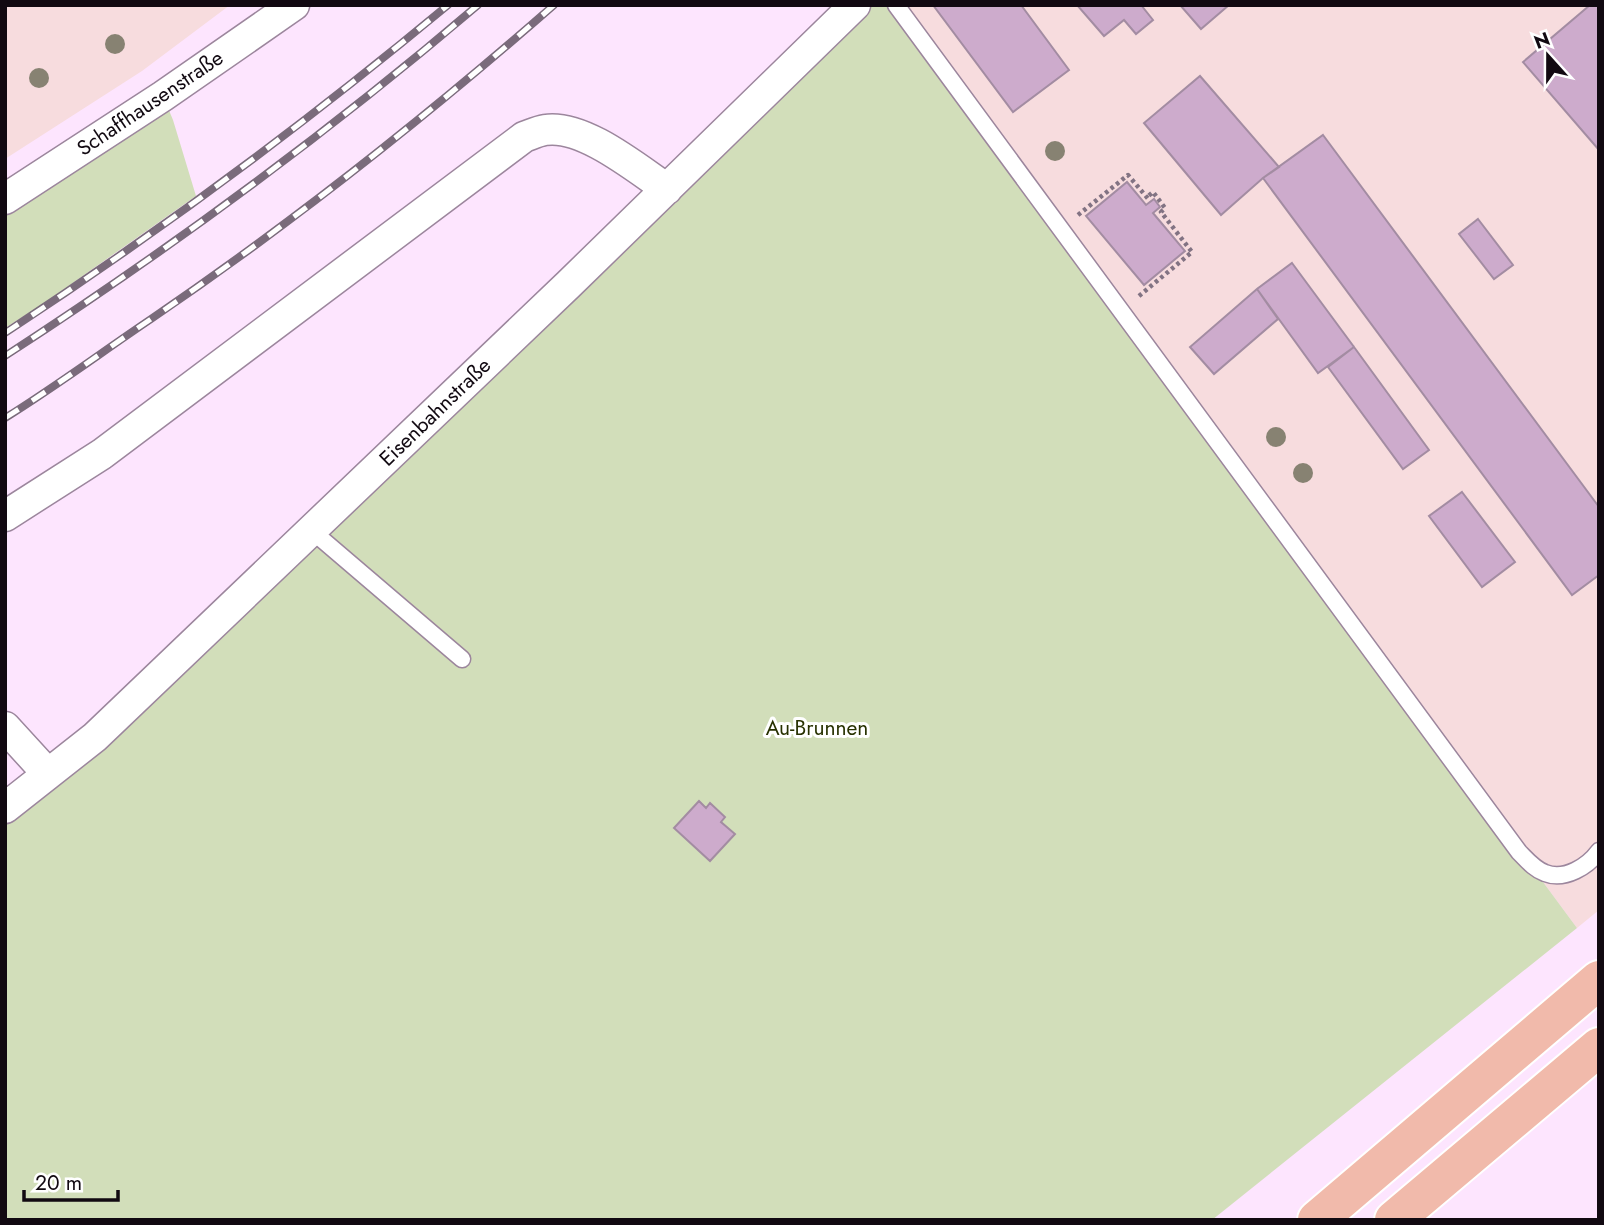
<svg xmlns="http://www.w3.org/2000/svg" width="1604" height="1225" font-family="Jost,sans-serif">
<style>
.industrial{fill:#f7dcde}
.green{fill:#d2deba}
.building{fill:#cdabcc;stroke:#a38ca2;stroke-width:2}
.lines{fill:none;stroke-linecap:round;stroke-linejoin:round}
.lane-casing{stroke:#9c869d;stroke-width:19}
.street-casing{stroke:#9c869d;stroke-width:33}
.highway-casing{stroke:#fff;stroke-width:42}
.path{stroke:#827383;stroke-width:4.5;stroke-dasharray:3.5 3.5;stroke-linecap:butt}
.lane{stroke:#fff;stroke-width:16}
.street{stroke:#fff;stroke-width:30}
.highway{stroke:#f1baab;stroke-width:38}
.rail-casing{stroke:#7a6b7b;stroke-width:8}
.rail{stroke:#fff;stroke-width:5;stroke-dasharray:16;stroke-linecap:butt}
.tree{fill:#878272}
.labels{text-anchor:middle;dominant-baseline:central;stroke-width:6;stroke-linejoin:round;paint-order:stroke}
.street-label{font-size:21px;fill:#110911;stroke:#fff}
.park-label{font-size:21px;fill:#273100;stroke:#fff}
</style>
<rect width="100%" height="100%" fill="#fde5fe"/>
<path class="industrial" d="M5,5H230L142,71L5,159Z
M896,5H1599V910L1577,928Z"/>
<path class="green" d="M855,5H896L1577,928L1212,1220H5V808Z
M163,96L173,120L196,196L43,304L5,328V199Z"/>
<path class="building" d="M933,5H1021L1069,70L1013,112Z
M1077,5H1141L1153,20L1136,34L1124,20L1104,36Z
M1180,5H1229L1201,29Z
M1590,5H1599V150L1523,62Z
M1200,76L1279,167L1263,178L1221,215L1144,123Z
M1323,135L1599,507V575L1572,595L1263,178Z
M1127,182L1146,205L1154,199L1160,207L1153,213L1185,251L1144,285L1086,216Z
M1478,219L1513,265L1494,279L1459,234Z
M1292,263L1354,347L1318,373L1257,289Z
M1257,289L1278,319L1214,374L1190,347Z
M1354,347L1429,450L1403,469L1328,367Z
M1462,492L1515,562L1482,587L1429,516Z
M699,801L706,808L710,803L725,817L721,822L735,834L710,861L674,828Z"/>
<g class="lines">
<g class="lane-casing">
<path id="lane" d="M896,5L1519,852C1527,860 1534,869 1545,873C1565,881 1588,866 1599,851
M311,530L462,659"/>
</g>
<g class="street-casing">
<path id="street" d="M5,199L163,96L294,5
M5,516L102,454L524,137C530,135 538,131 545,130C583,124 636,168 667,189
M5,727L48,774
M5,808L95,737L569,284L855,5"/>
</g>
<g class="highway-casing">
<path id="highway" d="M1317,1220L1599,980
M1394,1220L1599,1047"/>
</g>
<path class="path" d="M1078,215L1128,175L1150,201
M1139,296L1192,252L1161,212L1165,208L1153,192L1147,197"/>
<use href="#lane" class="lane"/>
<use href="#street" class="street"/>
<use href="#highway" class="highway"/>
<g class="rail-casing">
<path id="rail" d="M5,333C159,232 306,123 448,5
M5,356C170,249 328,133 478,5
M5,418C55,387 102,352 151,319C292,223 426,117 554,5"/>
</g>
<use href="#rail" class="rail"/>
</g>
<g class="tree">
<circle cx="115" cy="44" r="10"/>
<circle cx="39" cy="78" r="10"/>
<circle cx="1055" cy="151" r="10"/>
<circle cx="1276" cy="437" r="10"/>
<circle cx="1303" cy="473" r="10"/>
</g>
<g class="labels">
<g class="street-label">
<text transform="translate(150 103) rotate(-34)">Schaffhausenstraße</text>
<text transform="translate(435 412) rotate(-44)">Eisenbahnstraße</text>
</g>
<g class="park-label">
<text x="817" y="728">Au-Brunnen</text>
</g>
</g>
<rect width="1604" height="1225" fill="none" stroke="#110911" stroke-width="14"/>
<g transform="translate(1548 56) rotate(339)" stroke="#ffffff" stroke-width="5" paint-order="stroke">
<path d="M0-5L12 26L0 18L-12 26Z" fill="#110911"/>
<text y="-10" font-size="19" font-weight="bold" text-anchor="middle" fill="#110911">N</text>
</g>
<path d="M24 1190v10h94v-10" fill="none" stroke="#110911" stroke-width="3.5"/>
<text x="35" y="1190" font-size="21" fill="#110911" stroke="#ffffff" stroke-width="5" paint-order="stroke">20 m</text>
</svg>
